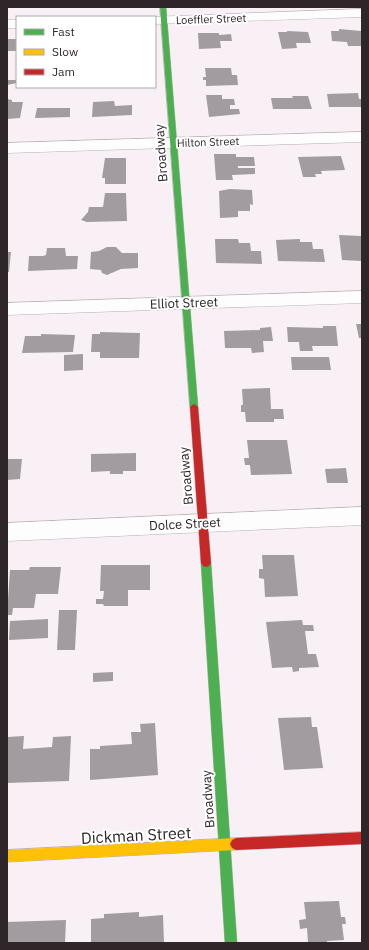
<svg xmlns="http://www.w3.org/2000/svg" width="369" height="950" font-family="'IBM Plex Sans',sans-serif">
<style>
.building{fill:#a29ca0}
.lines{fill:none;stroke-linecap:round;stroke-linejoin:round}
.street-casing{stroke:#b8b0b4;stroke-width:1}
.fast-casing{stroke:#b8b0b4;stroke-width:1}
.slow-casing{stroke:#b8b0b4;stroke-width:1}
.jam-casing{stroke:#b8b0b4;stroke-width:1}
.street{fill:#fefdfd;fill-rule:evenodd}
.fast{fill:#4caf50;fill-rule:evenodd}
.slow{fill:#ffc107;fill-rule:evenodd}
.jam{fill:#c62828;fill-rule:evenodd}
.labels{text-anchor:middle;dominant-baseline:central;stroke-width:4;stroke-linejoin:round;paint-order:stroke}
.far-street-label{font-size:11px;fill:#2f262a;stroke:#fff}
.street-label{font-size:13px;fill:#2f262a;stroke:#fff}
.near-street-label{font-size:16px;fill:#2f262a;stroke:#fff}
</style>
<rect width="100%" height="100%" fill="#f8f0f4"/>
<path class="building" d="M339,29L361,31L362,46H348L347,42L332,41L331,31H339Z
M287,31L308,32L311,43H296L297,48L282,49L278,32H287Z
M198,33H219V35L231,34L232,41H220L221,48L199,49Z
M7,39H17V51H7Z
M205,68H231L232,75H237L238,85L206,86V80H203V77H206Z
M7,80H17V83L7,85Z
M358,93L359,99H362V107H329L327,94Z
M206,95H222V99H234L235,105H230V109H239L240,114L209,117Z
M292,96H308L312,109H273L271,98H293Z
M7,99L12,100V102H23L20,118L7,119Z
M114,101L115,106L132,105V115L92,117L93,102Z
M37,108H70V117L35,118Z
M214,154H236V157H254L255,166H238V168H255V174L232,175L233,180H216Z
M341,156L345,170L321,171L322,174H315L316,177H303L298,157Z
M105,158H126V184H105V178H102Z
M230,189L252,190L253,205L250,204V211H238V217L220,218L219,191Z
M105,193H126L127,221L87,222L81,220L88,212L89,207H103Z
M339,235L362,236V261L342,260Z
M215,239H238L239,243H250L251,251H261L262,264L216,263Z
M300,239V242H312L313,249H323L325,262L278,261L276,240Z
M107,247H116L122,253H138V268L121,269L107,275L102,273L101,270L90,269L91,252L99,251Z
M47,248H65L66,256H78L77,269L28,271L29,256H43L46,255Z
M7,252H11L9,272H7Z
M356,324H362V338H359Z
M323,326H336L338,346H312L313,351H300L299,342H288L287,327L323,328Z
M271,327L273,341H263L264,352L252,353L251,348H225L224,331L260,330V328Z
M100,332L140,333L139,358H100V352H91L92,334H100Z
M41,334L75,335L73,352L22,353L25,336H41Z
M83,354V370L64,371V355Z
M291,357H329L331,370H292Z
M270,388L271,409H283L284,419H274V422H246L245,412H241V405H243L242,389Z
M247,440H287L292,474L251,475L250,465H245L244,458H249Z
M136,453V471H123V474H110V471L91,472V454Z
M7,459H22L20,479L7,480Z
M346,468L348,483H327L325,469Z
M262,555H294L298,596L265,597L264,579L259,578V569H263Z
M101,565H150V590H128V606H104L103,604H96V599H103L104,591H100Z
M30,567H61L58,594H36L34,608H13L12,615H7L10,570H29Z
M59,610H77L75,650H57Z
M48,619V638L9,640L10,621Z
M302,620L303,625H313L314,631H305L308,654H316L319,667L299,668V671L293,672L292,667L272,668L266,622Z
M113,672V681L93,682V673Z
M311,717L312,727H317L323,768L284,770L278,718Z
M155,723L158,775L90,780V749H100V746L132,744L131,732H141L140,724Z
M24,736L23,749L52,747L53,737L71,736L69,781L7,783V737Z
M339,901L341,917H345L346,924H342L344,940L327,941V943H308L307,928L300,929L299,920L306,919L304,902Z
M139,912V917L163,915L164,943H91V919L104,918V914Z
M66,920L65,943H7V922Z"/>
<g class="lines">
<g class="street-casing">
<path id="street" d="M362,9V17L155,24V17H150Z
M7,20H17V28H7Z
M362,132V142L7,153V143Z
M362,291V303L7,315V303Z
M362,507V525L7,541V523Z"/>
</g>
<g class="fast-casing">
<path id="fast" d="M160,7H166L198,407L194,410L190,407Z
M206,559L209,560L211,563L237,943H225L201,563L203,560Z"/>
</g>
<g class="slow-casing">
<path id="slow" d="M236,838L240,840L242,844L240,848L236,850L7,862V850Z"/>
</g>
<g class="jam-casing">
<path id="jam" d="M194,404L198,407L211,563L209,566L206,567L203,566L201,563L190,407Z
M362,832V844L236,850L232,848L230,844L232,840L236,838Z"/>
</g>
<use href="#street" class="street"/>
<use href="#fast" class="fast"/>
<use href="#slow" class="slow"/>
<use href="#jam" class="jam"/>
</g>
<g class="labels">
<g class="far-street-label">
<text transform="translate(211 19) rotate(-2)">Loeffler Street</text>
<text transform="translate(208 142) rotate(-2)">Hilton Street</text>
</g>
<g class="street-label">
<text transform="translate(161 153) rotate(-94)">Broadway</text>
<text transform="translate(184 303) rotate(-2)">Elliot Street</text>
<text transform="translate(186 476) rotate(-95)">Broadway</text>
<text transform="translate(185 524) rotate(-3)">Dolce Street</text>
<text transform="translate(208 799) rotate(-94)">Broadway</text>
</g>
<g class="near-street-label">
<text transform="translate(136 835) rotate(-3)">Dickman Street</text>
</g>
</g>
<rect width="369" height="950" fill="none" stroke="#2f262a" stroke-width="16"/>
<rect x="16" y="16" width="140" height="72" fill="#ffffff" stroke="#aca8aa"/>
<rect x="24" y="29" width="20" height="6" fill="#4caf50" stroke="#aca8aa"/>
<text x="52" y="36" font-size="12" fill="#2f262a">Fast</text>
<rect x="24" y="49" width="20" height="6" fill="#ffc107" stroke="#aca8aa"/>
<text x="52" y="56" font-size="12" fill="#2f262a">Slow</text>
<rect x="24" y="69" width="20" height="6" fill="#c62828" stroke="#aca8aa"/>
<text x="52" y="76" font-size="12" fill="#2f262a">Jam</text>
</svg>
